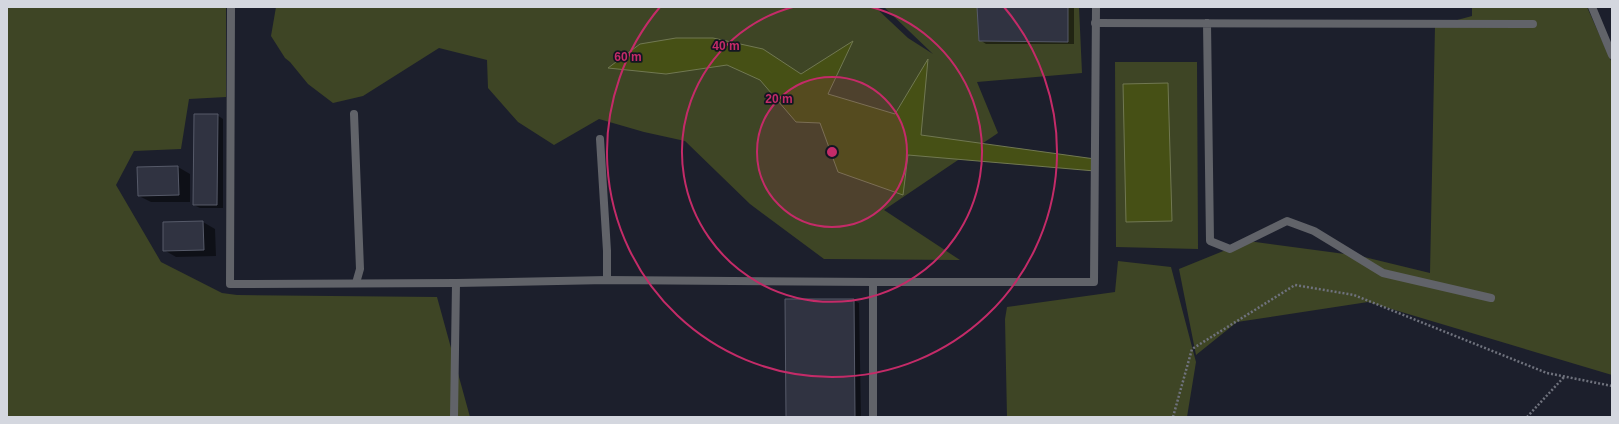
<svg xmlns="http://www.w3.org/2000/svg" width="1619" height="424" font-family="Arial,sans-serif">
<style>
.green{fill:#3e4525}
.water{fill:#465015;stroke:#717852}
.shadow{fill:#0007}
.building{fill:#303341;stroke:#565a69}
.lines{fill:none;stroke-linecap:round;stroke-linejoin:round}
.path{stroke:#6f727d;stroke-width:2.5;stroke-dasharray:2 2;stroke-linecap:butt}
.lane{stroke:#616369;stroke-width:8}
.street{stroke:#616369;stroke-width:8}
.ring{fill:none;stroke:#c42b68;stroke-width:2}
.centre{fill:#c42b68;stroke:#131622;stroke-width:2}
.ring-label{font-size:12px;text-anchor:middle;font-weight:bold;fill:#c42b68;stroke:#131622;stroke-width:3.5;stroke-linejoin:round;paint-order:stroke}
</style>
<rect width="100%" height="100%" fill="#1c1f2c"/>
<path class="green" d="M7,7H226V97L189,99L181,149L134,151L116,185L161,262L222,293L237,295L437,297L470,417H7Z
M276,7H875L908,38L933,54L884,7H1079L1082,73L977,82L998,133L884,210L960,260L824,259L750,204L685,141L644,132L599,119L554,145L518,122L488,88L487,60L439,48L363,96L333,103L308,84L290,62L285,58L271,36Z
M1472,7H1587L1612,63V375L1368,302L1237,322L1196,355L1179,269L1248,241L1360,256L1430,273L1435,26L1472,16Z
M1115,62H1197L1198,249L1116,247Z
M1118,261L1171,267L1196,362L1187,417H1007L1005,319L1007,307L1115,292Z"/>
<path class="water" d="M676,38H713L763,49L801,74L853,41L828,94L895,114L928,59L921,135L1095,159V171L908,155L903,195L838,172L820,123L796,122L760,80L727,65L666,74L608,68L640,44Z
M1168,83L1172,221L1126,222L1123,84Z"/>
<path class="shadow" d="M978,7H1074V44H986L980,40Z
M217,115L223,119V208H200L194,205Z
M178,167L190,174V202H151L139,196Z
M203,222L215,229L216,256L176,257L164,250V223Z
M853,300L859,303L861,417H787Z"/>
<path class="building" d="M977,7H1068V42L979,41Z
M194,114H218L217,205H193Z
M178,166L179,195L138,196L137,167Z
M203,221L204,250L163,251V222Z
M785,299H854L855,417H786Z"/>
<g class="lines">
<path class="path" d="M1173,417L1192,349L1295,285L1354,295L1547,373L1612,386
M1527,417L1564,377"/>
<path class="lane" d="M1095,23L1533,24
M1207,23L1210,241L1230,249L1287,221L1314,231L1383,273L1491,298
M354,114L360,269L356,283
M600,139L607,251V280
M454,417L456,283
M873,417V282"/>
<path class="street" d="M231,7L230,284L456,283L607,280L873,282H1094L1096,7
M1592,7L1612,55"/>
</g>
<circle cx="832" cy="152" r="75" fill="#c42b68" fill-opacity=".12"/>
<g class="ring">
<circle cx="832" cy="152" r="75"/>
<path d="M871 7A150 150 0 1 1 793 7"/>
<path d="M1004 7A225 225 0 1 1 660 7"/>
</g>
<circle cx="832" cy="152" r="6" class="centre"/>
<g class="ring-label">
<text x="726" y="50">40 m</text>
<text x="628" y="61">60 m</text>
<text x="779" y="103">20 m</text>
</g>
<rect width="1619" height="424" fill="none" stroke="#d4d7df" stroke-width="16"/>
</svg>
